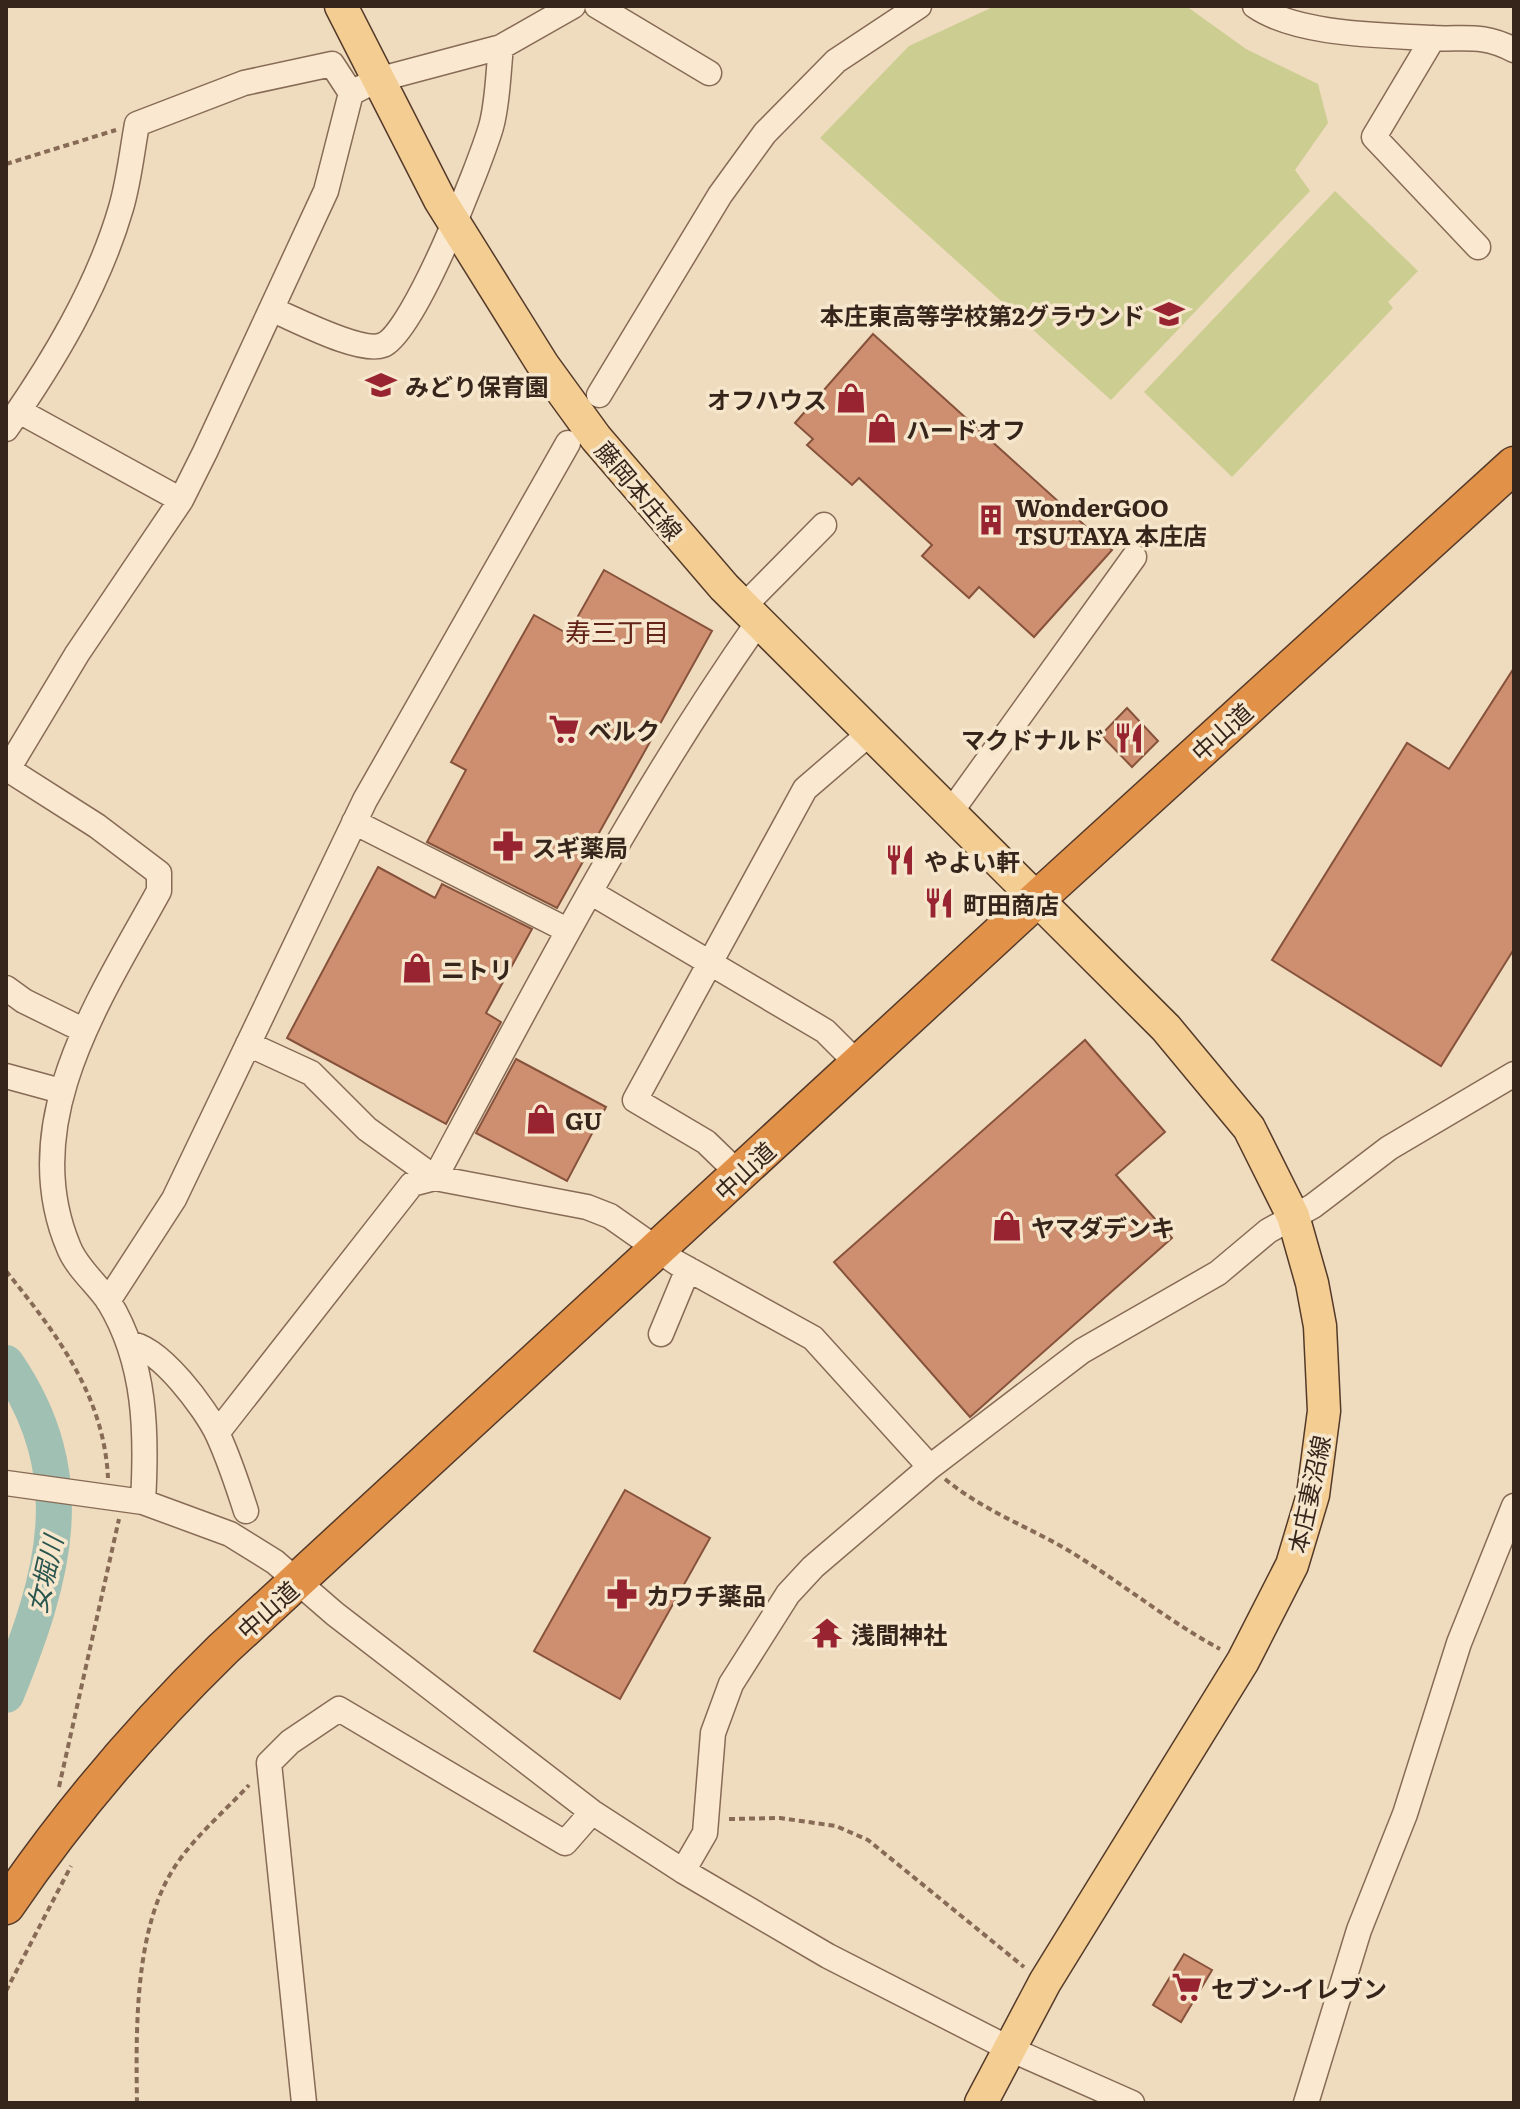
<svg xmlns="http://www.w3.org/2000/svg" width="1520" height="2109" font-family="Literata,'Noto Sans JP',serif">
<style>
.green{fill:#cbcd91}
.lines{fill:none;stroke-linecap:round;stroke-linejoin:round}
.river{stroke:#a1c0b4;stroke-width:36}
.building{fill:#ce8f71;stroke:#86523b;stroke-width:2}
.minor-casing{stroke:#876b56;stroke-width:27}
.major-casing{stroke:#543a2a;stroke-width:35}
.highway-casing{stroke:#543a2a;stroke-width:39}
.path{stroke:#876b56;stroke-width:4;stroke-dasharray:6 4;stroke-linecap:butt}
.minor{stroke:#fae9d0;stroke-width:24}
.major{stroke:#f4cd92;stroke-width:32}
.highway{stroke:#e29149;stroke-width:36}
.labels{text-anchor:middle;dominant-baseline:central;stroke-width:7;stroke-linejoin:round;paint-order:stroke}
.poi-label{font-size:24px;font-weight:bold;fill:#35251b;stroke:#f6e6cc;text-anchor:start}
.street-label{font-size:24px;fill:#35251b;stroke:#f6e6cc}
.neighbourhood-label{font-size:26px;fill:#632219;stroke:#f6e6cc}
.water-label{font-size:26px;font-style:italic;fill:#2a564f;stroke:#f6e6cc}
</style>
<rect width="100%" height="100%" fill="#efdbbd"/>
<path class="green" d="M995,6H1186L1246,49L1318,84L1328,123L1295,170L1310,191L1111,400L820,138L909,46Z
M1335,191L1418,271L1388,302L1393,308L1232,477L1144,392Z"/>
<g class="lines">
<path class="river" d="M6,1363C84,1477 54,1576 6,1695"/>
</g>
<path class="building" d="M873,334L1112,550L1034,637L979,587L969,598L922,556L932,545L859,478L852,485L807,445L813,439L795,423Z
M604,570L712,631L557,908L427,842L466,770L451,762L534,615L568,634Z
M1514,668V949L1441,1066L1272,960L1407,743L1449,769Z
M1127,708L1158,741L1132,767L1101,735Z
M378,867L435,898L442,884L532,929L486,1013L501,1022L446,1124L287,1038Z
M1085,1040L1165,1132L1116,1175L1172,1238L970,1417L834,1262Z
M516,1059L606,1107L567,1181L476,1133Z
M625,1490L710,1538L620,1699L534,1651Z
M1184,1954L1212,1970L1181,2022L1153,2005Z"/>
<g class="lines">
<g class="minor-casing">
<path id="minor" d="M597,6L709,73
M1255,6C1297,35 1380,35 1430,38C1465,40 1481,33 1514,50
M1433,38L1374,137L1478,247
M273,310C297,320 361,354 383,345C414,333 480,164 491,127C498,102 498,73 501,47
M599,395L720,195L765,133L836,61L919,6
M19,411L181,500
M6,429C53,362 98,287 121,208C129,181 132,151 137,124L244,83L332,64L351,93
M744,606L824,525
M6,768L97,826L159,873V891C101,997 15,1122 69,1248C77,1268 97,1284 109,1302C146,1363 147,1433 143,1502
M8,769L77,654L181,500L205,452L326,191L351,93L377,80L501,47L573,6
M950,813L1134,557
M354,822L567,930
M590,892L825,1031L858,1064
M6,988L24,1001L83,1030
M248,1044L311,1073L367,1129L435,1178L587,1207L610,1216L677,1263L813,1338L930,1467
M6,1076L61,1091
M739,1174L706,1142L635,1100L805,789L870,733
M108,1301L174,1199L365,800L568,443
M661,1334L688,1269
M130,1344C159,1346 206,1409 218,1435C229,1459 238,1486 246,1511
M217,1433L412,1184L435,1178C536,989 635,797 759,621
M6,1483L143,1502L230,1534L275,1562L335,1614L592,1812L683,1871L828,1956L1010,2049L1132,2103
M683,1871L705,1833L713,1733L731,1684L788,1594L813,1567L930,1467L1082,1351L1218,1273L1268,1231L1313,1206L1389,1148L1514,1074
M304,2103L269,1763L290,1742L339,1709L565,1843L592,1812
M1306,2103L1359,1930L1405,1814L1459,1643L1514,1506"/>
</g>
<g class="major-casing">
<path id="major" d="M341,6L440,200L543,365L596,438L724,587L1166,1028L1249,1128L1293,1216L1312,1283L1320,1326L1324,1411L1313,1495L1292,1565L1243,1661L1045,1982L981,2103"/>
</g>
<g class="highway-casing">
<path id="highway" d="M6,1906C70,1812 142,1728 223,1649L1037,899L1514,465"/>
</g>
<path class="path" d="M6,164L116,130
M6,1271C56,1333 104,1395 108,1478
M945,1479C989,1515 1034,1528 1079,1557C1127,1587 1170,1622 1220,1649
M59,1787L119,1519
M729,1819L780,1818L836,1826L868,1840L1024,1967
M6,1991L71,1866
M137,2103C136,2032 134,1930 174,1868C193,1838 225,1811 249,1785"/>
<use href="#minor" class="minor"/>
<use href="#major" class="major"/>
<use href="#highway" class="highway"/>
</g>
<defs>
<g id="school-bare" transform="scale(2.4)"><path d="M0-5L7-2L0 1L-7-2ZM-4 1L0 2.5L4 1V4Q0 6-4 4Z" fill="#972430" stroke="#f6e6cc" stroke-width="2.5" paint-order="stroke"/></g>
<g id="shop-bare" transform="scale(2.4)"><path d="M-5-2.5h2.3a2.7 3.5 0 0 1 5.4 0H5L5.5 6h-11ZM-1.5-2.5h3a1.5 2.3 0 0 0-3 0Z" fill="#972430" stroke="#f6e6cc" stroke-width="2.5" paint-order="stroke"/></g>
<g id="building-bare" transform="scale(2.4)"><path d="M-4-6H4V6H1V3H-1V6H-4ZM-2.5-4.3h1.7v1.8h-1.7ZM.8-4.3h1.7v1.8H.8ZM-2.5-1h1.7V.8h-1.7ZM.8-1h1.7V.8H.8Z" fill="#972430" stroke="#f6e6cc" stroke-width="2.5" paint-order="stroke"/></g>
<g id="supermarket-bare" transform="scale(2.4)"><path d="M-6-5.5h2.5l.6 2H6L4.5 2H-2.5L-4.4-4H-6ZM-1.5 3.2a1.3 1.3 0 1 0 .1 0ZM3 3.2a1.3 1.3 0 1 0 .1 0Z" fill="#972430" stroke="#f6e6cc" stroke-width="2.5" paint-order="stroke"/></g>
<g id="restaurant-bare" transform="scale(2.4)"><path d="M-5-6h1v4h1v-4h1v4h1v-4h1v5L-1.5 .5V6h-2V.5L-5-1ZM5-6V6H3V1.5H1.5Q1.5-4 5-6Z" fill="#972430" stroke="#f6e6cc" stroke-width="2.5" paint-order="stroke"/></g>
<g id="pharmacy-bare" transform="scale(2.4)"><path d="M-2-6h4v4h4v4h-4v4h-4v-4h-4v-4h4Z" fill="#972430" stroke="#f6e6cc" stroke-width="2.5" paint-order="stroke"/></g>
<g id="temple-bare" transform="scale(2.4)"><path d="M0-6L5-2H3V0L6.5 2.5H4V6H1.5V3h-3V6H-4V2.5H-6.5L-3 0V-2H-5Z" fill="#972430" stroke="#f6e6cc" stroke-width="2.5" paint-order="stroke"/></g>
</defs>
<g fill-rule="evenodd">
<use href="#school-bare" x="1169" y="314"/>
<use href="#school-bare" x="381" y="385"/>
<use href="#shop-bare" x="851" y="398"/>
<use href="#shop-bare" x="882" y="428"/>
<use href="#building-bare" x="991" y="520"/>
<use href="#supermarket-bare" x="564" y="729"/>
<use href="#restaurant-bare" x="1129" y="738"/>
<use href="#pharmacy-bare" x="508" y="846"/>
<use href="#restaurant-bare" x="900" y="860"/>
<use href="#restaurant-bare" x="939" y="903"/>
<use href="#shop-bare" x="417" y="968"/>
<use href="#shop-bare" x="541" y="1119"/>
<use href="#shop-bare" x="1007" y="1226"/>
<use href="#pharmacy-bare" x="622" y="1594"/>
<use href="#temple-bare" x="827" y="1633"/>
<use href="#supermarket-bare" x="1187" y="1987"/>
</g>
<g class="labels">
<g class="poi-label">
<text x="1145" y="314" text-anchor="end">本庄東高等学校第2グラウンド</text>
<text x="405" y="385">みどり保育園</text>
<text x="827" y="398" text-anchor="end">オフハウス</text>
<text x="906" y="428">ハードオフ</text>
<text x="1015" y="506">WonderGOO<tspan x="1015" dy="28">TSUTAYA 本庄店</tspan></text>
<text x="588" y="729">ベルク</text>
<text x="1105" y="738" text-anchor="end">マクドナルド</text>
<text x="532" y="846">スギ薬局</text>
<text x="924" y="860">やよい軒</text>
<text x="963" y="903">町田商店</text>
<text x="441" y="968">ニトリ</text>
<text x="565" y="1119">GU</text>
<text x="1031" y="1226">ヤマダデンキ</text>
<text x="646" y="1594">カワチ薬品</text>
<text x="851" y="1633">浅間神社</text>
<text x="1211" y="1987">セブン-イレブン</text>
</g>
<g class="street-label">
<text transform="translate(640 490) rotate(50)">藤岡本庄線</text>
<text transform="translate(1221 731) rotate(-42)">中山道</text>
<text transform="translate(744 1170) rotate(-43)">中山道</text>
<text transform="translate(1308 1494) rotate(-78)">本庄妻沼線</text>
<text transform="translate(267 1609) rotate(-42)">中山道</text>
</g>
<g class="neighbourhood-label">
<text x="617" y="630">寿三丁目</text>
</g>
<g class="water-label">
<text transform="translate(43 1574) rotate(-77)">女堀川</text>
</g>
</g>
<rect width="1520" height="2109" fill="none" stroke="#35251b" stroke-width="16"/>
</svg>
